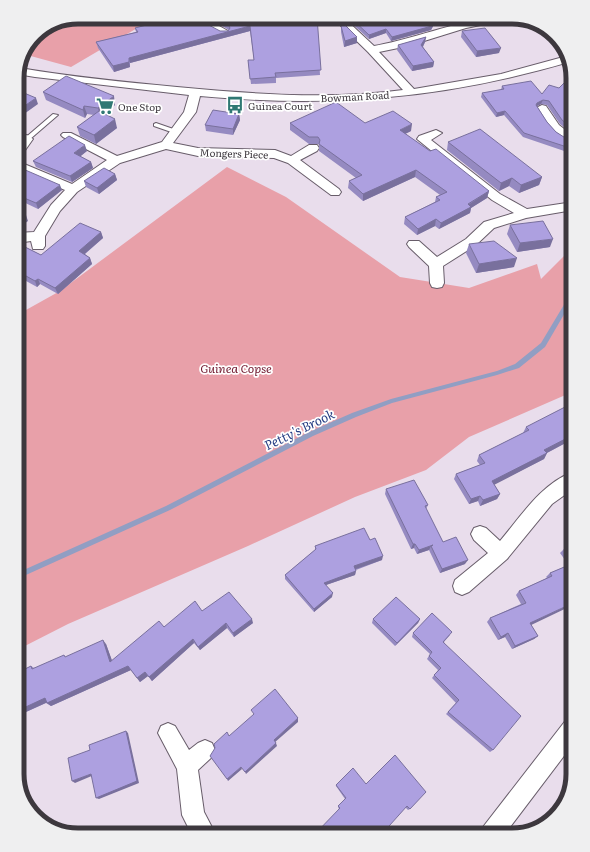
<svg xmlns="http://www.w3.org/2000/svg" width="590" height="852" font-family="Literata,serif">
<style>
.green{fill:#e8a0a9}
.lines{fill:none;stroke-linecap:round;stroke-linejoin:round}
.stream{fill:#919ec3;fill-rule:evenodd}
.lane-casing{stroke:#685d6a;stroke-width:2}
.street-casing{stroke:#685d6a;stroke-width:2}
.lane{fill:#fff;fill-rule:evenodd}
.street{fill:#fff;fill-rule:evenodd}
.wall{fill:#958ac1}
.shaded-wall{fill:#79709d}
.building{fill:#ada0e0;stroke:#79709d}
.labels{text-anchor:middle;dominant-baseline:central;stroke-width:3.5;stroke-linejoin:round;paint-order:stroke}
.far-street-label{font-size:10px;fill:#3d383e;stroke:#fff}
.far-poi-label{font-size:10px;fill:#3d383e;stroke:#fff;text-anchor:start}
.park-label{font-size:12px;font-style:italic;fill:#731b31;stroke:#fff}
.water-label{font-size:13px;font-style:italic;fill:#253c83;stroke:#fff}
.rim{fill:none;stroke:#3d383e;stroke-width:5}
</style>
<rect width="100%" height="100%" fill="#e9ddec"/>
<path class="green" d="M78,17H156L71,67L27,55L38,32Z
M227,167L286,197L400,277L469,288L537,264L541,279L573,247V388L570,393L469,437L426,470L355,497L248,546L68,624L17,650V315L60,291Z"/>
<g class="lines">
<path class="stream" d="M573,292V299L545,347L519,368L497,375L392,403L356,417L313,436L170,510L17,579V573L166,506L309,432L352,413L391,399L497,371L515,364L541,343L571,293Z"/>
<g class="lane-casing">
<path id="lane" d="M53,114L58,115L29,140H25V138Z
M156,123L179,131L180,132L177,134L154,126V124Z"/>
</g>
<g class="street-casing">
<path id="street" d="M207,17H220L212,22L228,31L229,33L228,35C218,37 211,28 203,26C197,23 189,27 184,22C190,16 200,20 207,17Z
M332,17H343L374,46C420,38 463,17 510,17L505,20L466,28L408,46L379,52L414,89L501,74L567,56L569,62C442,99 331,108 200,96L196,112L173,143L198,148L275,150L291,156L309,145H317L319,148L317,151L300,160L339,189L341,192L339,195H331L288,163L274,158L198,156L166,149L120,163L77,192L60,211L45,236V246L43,249H33L31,241L17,243V233L34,232L51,205L65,190L17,170V161L72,184L107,160L63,137L61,135L63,133H71L117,156L162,142L184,112L189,95L35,77L17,74L20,68C72,77 124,82 177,87C252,94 328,100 403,90L368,52Z
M542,105L546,106L559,125L573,136V144C555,139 544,124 536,108Z
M436,130L442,133L431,140L500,194L527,209L573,202V210L526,218L494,228L476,245L443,266L444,283L442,287L437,288L432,287L430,283L429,266L409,247L407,244L409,241H419L437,257L466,239L484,222L514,213L492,200L417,139L419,136Z
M27,135L33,139L21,156L17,157C17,148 17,138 27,135Z
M573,472V489L552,504L507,559L469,592L462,595L455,592L453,586L455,580L488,553L474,540L471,534L474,528L480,526L486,528L500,541C521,516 542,483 573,472Z
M573,717V744L504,835H480L483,827L566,720Z
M168,723L175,726L189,750L198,743L205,740L212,743L215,750L212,757L198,770L204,812L216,835H192L182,815L177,769L158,733L161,726Z"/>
</g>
<use href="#lane" class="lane"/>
<use href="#street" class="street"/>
</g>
<path class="wall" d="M155,17H193L186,20L220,31H228L229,30L215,22L214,17H317L320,75L276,78V83L251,84L248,60H254L250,31L130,63V67L114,72L98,48L96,42L136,32L135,28L159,21Z
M348,17H438L431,30L391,41L386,33L369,39L348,20Z
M341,26L357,43L344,47L341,32Z
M462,31L499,53L476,57L461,37Z
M426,37L425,42L423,47L434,62L433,67L412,71L397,50L398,45Z
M573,78V134L560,124L547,105L541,104L537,106L547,122L556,132L567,139L573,141V154L523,137L504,115L496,117L481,97L482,93L501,90L502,86L542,94L559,88Z
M43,92L115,105L103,113L117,128L96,144L80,136L77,127L94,115L87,114L85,118L46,100Z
M239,114L240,120L233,135L206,131L205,125Z
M290,123H365L411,131L405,134L489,191L487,198L471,208L470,213L439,229L435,226L417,235L404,224L405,217L435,202L436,197L440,195L415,177L363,201L348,188L349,181L356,178L319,151V145L318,144H309L290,130Z
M448,142L542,177L539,185L519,193L509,186L499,191L447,150Z
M87,151L80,156L91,162L93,168L72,182L36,167L33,161Z
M17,173L62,190L38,209L17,199Z
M115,174L117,180L99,194L86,187L84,181Z
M510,225L550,247L517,252L507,234Z
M101,232L103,238L85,254L90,258L92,264L58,294L40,284L37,287L17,276V243L41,255Z
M469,244L514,267L476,273L466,253Z
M573,407V439L547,453L544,459L494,484L500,494L497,499L480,506L478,501L469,504L454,479L456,474L480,465L477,461L479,455L523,433L526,427Z
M386,489L428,505L426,509L443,542L465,564L440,573L429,550L417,554L414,548L411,549L385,494Z
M370,540L382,560L356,570L355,575L326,585L332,597L314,612L285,579V575L315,550V546Z
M573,544V571L560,553L564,549Z
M569,565L531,625L538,636L534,639L512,649L505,637L498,640L487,622L490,618L521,604L516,595L519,591L547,578L546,577L550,573Z
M202,611L253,623L234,637L227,628L200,650L194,643L152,681L148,676L140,682L131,670L51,706L46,703L17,716V673L31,666L34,668L106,644L112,661L164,627Z
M373,619H420L418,623L395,646L372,623Z
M413,633L450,635L444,642L493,750L490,752L446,714L456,703L432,678L438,670L427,659L430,654L412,637Z
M395,755L410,809L408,810L406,808L339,809L338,807L345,799L336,786V785L366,784Z"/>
<path class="shaded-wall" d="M182,17H192L182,22Z
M437,17H438L431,30L391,41L392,37Z
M250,26V31L130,63L129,58Z
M386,29V33L369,39V35Z
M357,37V43L344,47L345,41Z
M426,37L425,42L421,50V45Z
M501,48L499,53L476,57L477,51Z
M129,62L130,67L114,72L113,66Z
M434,62L433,67L412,71L413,66Z
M114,96L115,105L100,116L98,108Z
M36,98L38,104L17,119V111Z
M543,100L541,104L535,107L537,103Z
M84,106L87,114L85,118L83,110Z
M505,111L504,115L496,117L497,113Z
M239,114L240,120L233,135V129Z
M115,119L117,128L96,144L94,135Z
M412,124L411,131L399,137L400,130Z
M85,145L87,151L76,160L74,153Z
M91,162L93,168L72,182L70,176Z
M416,170L415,177L363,201V194Z
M115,174L117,180L99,194L97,188Z
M542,177L539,185L519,193L521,185Z
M512,178L509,186L499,191L501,183Z
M60,185L62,190L38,209L36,203Z
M489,191L487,198L471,208L470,213L439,229L441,223Z
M26,215L28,221L17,229V221Z
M436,219L435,226L417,235L418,229Z
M101,232L103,238L81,257L79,251Z
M553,239L550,247L517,252L520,243Z
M90,258L92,264L58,294L55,288Z
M517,258L514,267L476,273L479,264Z
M38,279L40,284L37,287L35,281Z
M573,435V439L541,456L544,450Z
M547,453L544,459L490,487L492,481Z
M500,494L497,499L480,506L483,500Z
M480,496L478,501L469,504L471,499Z
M413,544H415L414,548L411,549Z
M431,546L429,550L417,554L419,550Z
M383,556L382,560L353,570L354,566Z
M468,560L465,564L440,573L442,569Z
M356,571L355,575L323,586L324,583Z
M333,593L332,597L314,612V609Z
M573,603V605L527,627L530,623Z
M252,619L253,623L234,637L233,633Z
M420,619L418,623L395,646L397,643Z
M226,623L227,628L200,650L198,647Z
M508,633L505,637L498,640L501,637Z
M538,636L534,639L512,649L515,646Z
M193,639L194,643L152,681L149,677Z
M103,640L106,644L114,666L110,662Z
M128,666L131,670L51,706L47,703Z
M145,672L148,676L140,682L137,678Z
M45,698L50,701L17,716V711Z
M298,718V722L274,743V740Z
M126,731L128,733L139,783L99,799L96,798Z
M276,743L277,746L246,774L245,772Z
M241,767L242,769L228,781L227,779Z
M91,774L94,775L75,783L72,781Z"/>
<path class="building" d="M159,17H182L187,20L205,23L220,31H228L230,28L228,24L215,17H317L321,70L275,73L276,77L250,79L248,60H254L250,26L129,58V62L113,66L96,42L138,32L135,28L162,21Z
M350,17H437L432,26L392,37L386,29L369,35Z
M343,23L357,37L345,41L341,26Z
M485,28L501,48L477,51L462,31Z
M426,37L421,45L434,62L413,66L398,45Z
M572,75L573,78V129L562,120L549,101L543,100L537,103L536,105L547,122L556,132L567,139L573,141V149L524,133L505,111L497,113L482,93L504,89L502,86L531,81L542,94L549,85L559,88Z
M66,76L114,96L98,108L84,106L83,110L43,92Z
M17,90L36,98L17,111Z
M336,102L365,123L393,111L412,124L400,130L430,151L436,149L489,191L468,204L471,207L441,223L436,219L418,229L405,217L440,200L436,197L447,192L416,170L363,194L349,181L362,175L319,144L320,140L318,137H309L290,123Z
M213,110L239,114L233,129L205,125Z
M99,111L115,119L94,135L77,127Z
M480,129L542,177L521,185L512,178L501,183L448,142Z
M69,136L85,145L74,153L91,162L70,176L33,161Z
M104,168L115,174L97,188L84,181Z
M23,169L60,185L36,203L17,195V173Z
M17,210L26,215L17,221Z
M543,221L553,239L520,243L510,225Z
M80,223L101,232L79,251L90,258L55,288L38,279L35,281L17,271V243L41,255Z
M494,241L517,258L479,264L469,244Z
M565,407L567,410L573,407V435L544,450L547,453L492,481L500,494L483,500L480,496L471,499L456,474L485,463L479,455L529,430L526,427Z
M414,480L428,505L425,506L443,542L456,537L468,560L442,569L431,546L433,545L419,550L415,544H413L386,489Z
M364,528L370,540L375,538L383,556L354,566L356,571L324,583L333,593L314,609L285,575L316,549L315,546Z
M573,544V561L564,549Z
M569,565L573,572V603L530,623L538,636L515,646L508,633L501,637L490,618L526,603L519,591L552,576L550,573Z
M229,592L252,619L233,633L226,623L198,647L193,639L149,677L145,672L137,678L128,666L47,703L45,698L17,711V673L31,666L32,669L64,655L65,657L103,640L110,662L159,621L164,627L195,601L202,611Z
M396,597L420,619L397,643L373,619Z
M432,613L452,632L443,642L521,716L493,750L448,712L459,700L434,675L441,668L429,656L432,652L413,633Z
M275,689L298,718L274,740L276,743L245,772L241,767L227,779L210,756L215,748L214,744L227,732L229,736L254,714L251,710Z
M126,731L137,781L96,798L91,774L72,781L68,758L90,750L89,745Z
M395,755L426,792L410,809L407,806L381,835H314L340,808L338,806L346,798L336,785L353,768L366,784Z"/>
<defs>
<g id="bus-bare" transform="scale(1.38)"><path d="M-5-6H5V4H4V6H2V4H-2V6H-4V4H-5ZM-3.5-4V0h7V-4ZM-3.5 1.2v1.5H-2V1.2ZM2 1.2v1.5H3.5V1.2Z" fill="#2f7873" stroke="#fff" stroke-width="2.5" paint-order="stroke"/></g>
<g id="supermarket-bare" transform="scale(1.38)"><path d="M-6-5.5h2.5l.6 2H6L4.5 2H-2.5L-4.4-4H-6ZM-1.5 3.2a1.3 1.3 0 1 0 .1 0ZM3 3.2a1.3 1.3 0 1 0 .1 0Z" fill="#2f7873" stroke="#fff" stroke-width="2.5" paint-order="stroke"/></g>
</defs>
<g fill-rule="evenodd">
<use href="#bus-bare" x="235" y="105"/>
<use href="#supermarket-bare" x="105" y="106"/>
</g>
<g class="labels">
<g class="far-street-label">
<text transform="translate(355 96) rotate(-3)">Bowman Road</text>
<text transform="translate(234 153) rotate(2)">Mongers Piece</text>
</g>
<g class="far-poi-label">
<text x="248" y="105">Guinea Court</text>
<text x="118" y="106">One Stop</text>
</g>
<g class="park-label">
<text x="236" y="368">Guinea Copse</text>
</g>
<g class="water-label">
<text transform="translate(299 429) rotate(-26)">Petty's Brook</text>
</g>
</g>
<path d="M0 0H590V852H0ZM78 24H512A54 54 0 0 1 566 78V774A54 54 0 0 1 512 828H78A54 54 0 0 1 24 774V78A54 54 0 0 1 78 24Z" fill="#efeff0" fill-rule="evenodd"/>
<path class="rim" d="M78 24H512A54 54 0 0 1 566 78V774A54 54 0 0 1 512 828H78A54 54 0 0 1 24 774V78A54 54 0 0 1 78 24Z"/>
</svg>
